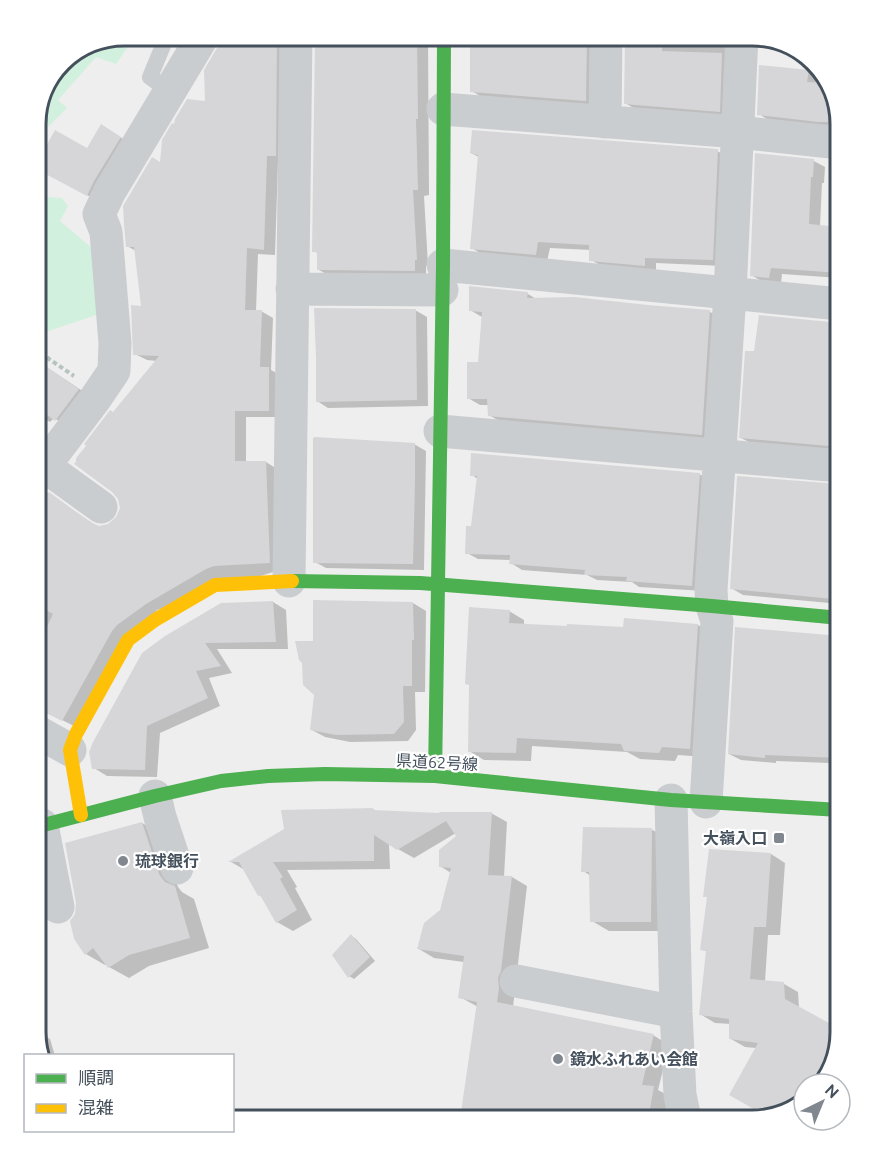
<svg xmlns="http://www.w3.org/2000/svg" width="876" height="1156" font-family="Ubuntu,'Noto Sans JP',sans-serif">
<style>
.green{fill:#d1f0de}
.shadow{fill:#0003}
.building{fill:#d6d6d9}
.lines{fill:none;stroke-linecap:round;stroke-linejoin:round}
.path{stroke:#b6c4c0;stroke-width:4;stroke-dasharray:4.5 3;stroke-linecap:butt}
.lane{stroke:#cacdcf;stroke-width:16}
.street{stroke:#cacdcf;stroke-width:33}
.fast{stroke:#4caf50;stroke-width:14}
.slow{stroke:#ffc107;stroke-width:14}
.poi-dot{fill:#80878f;stroke:#fff;stroke-width:2}
.labels{text-anchor:middle;dominant-baseline:central;stroke-width:4.5;stroke-linejoin:round;paint-order:stroke}
.street-label{font-size:16px;fill:#44505c;stroke:#fff}
.poi-label{font-size:16px;font-weight:bold;fill:#44505c;stroke:#fff;text-anchor:start}
.rim{fill:none;stroke:#44505c;stroke-width:3}
</style>
<rect width="100%" height="100%" fill="#efeeee"/>
<path class="green" d="M125,36H132L127,48L116,64L96,57L58,100L67,108L45,130L36,136V119L66,58Z
M36,196L62,198L68,206L60,221L93,249L99,314L37,335Z"/>
<path class="shadow" d="M230,36H289L287,162H278L275,255L258,254L256,311H261L273,318L271,370L280,375V417H246V463L266,462L277,469L282,569L157,610L74,726L36,707L45,634L36,627V497L43,496L47,493L98,527L109,526L118,518L121,508L119,498L113,491L93,476L76,460L157,361L147,360L135,354L143,308L136,251L127,246L161,163L206,103Z
M316,36H428L429,195L424,196L428,265L426,266V277L330,276L319,270V254L314,251Z
M471,36H600L597,107L483,98L472,91Z
M626,36H736L731,117L637,110L625,103Z
M761,66L820,73L821,71L825,76L840,128L770,121L759,114Z
M112,132L131,144L98,201L36,167L87,150Z
M717,151L729,157L724,266L656,263V272L602,266L591,260V250L550,248L547,261L483,255L472,248L479,157L471,153Z
M757,154L814,161L825,167L824,183H822L820,226L840,228V278L782,274L781,283L763,282L751,275Z
M470,288L528,294L538,300L710,312L721,318L713,441L501,422L489,415L488,405H480L468,398L479,364L482,317L470,310Z
M415,310L427,317L428,406L328,408L317,401Z
M840,324V452L753,444L741,438L755,353Z
M36,360L90,396L67,426L54,418L50,422L36,414Z
M414,444L426,451L424,570L326,568L315,562Z
M699,474L711,481L704,591L639,587L632,582L597,580L587,575L522,570L511,563V560L478,559L467,553L472,527L478,479L472,475Z
M840,486V604L743,595L731,588Z
M273,602L286,610L288,649H217L232,673L209,678L220,706L160,733L157,777L107,776L94,768L144,654Z
M413,603L426,611L425,692H415L416,730L408,741L350,742L325,737L312,730L316,695L315,642Z
M509,611L524,620V625L625,628L698,625L713,634L705,757L678,755L675,761L640,759L627,752L532,746L531,761L484,760L469,751Z
M840,638V774L829,767V763L776,761V763L741,760L729,754Z
M373,809L377,812L443,814L491,813L507,822L504,877H512L527,886L513,1007L653,1035L669,1045L658,1090L669,1096L665,1120H477L463,1112L478,1007L460,997L464,962L434,958L419,949L442,910L451,873L440,866L458,836L456,833L414,858L389,844L390,869L287,870L297,887L295,888L312,920L293,931L277,922L264,898L259,895L245,870L231,862Z
M142,823L161,834L178,887L182,892L194,899L209,948L149,966L129,978L109,967L107,963L105,965L86,954Z
M651,829L668,839L667,931H609L592,921L591,876L583,871Z
M771,854L785,863L780,935H768L765,982L784,984L798,992L799,1008L840,1030V1032L828,1075L820,1084H804V1101L800,1105L763,1116L765,1113L756,1048L745,1047L731,1039V1024L715,1023L700,1014L707,952L702,949L709,898L705,896Z
M351,936L356,939L375,961L354,979L349,976Z
M37,1031L50,1039L55,1056H43L36,1032Z"/>
<path class="building" d="M228,36H277L276,156H267L264,250L247,248L245,310H262L260,367H269V411H235V461H266L270,563L214,566L206,569L146,604L117,625L112,631L62,721L36,708V649L53,614L36,604V507L49,492L90,522L99,526L108,524L116,517L120,508L118,499L112,492L74,464L78,459L76,458L86,446L84,444L110,410L113,412L159,356L133,355L131,305L141,306L134,247H126L124,225L123,206L152,157L160,162L162,140L172,123L174,124L175,119L187,99L205,101L204,70L217,48Z
M315,36H417L418,119H416L418,190H413L417,260H415V271L317,270V252H312Z
M470,36H587L586,101L470,92Z
M625,36H663L662,51L722,53L720,112L624,104Z
M759,65L809,70L807,82L828,83L839,122H818L757,115Z
M101,124L121,137L94,181L87,196L36,169V164L55,130L87,148Z
M472,130L718,149L713,260L645,258V266L589,261V245L538,242L536,255L470,249L478,155L470,153Z
M755,153L814,159L813,177H811L809,224L840,227V273L771,268L769,278L750,276Z
M469,286L528,292L527,298L574,297L648,305L710,310L702,435L488,416L487,399H467V362H478L482,312L469,311Z
M314,308L416,309L417,400L316,402V358Z
M759,315L840,323V447L739,438L745,351H754Z
M36,360L79,389L55,421L36,406Z
M315,437L415,443V482L413,564L313,563V438Z
M471,453L700,473L692,586L626,581L627,577L584,575L585,570L509,564L510,555L465,554L466,526H471L477,476H470Z
M737,476L840,484V529L833,599L730,589Z
M313,600L413,602L414,640H412V686H403L404,722L394,734L336,735L310,730L314,695L303,685L302,663L299,660L295,641H313Z
M273,601L276,642L205,643L221,666L196,671L208,698L147,726L145,770L92,769L89,752L93,742L142,653L165,636L221,603Z
M469,607L510,610L509,623L567,626V624L623,627L624,618L698,624L690,749L662,747L659,753L624,751L621,744L517,738L516,753L468,752L469,685L465,684Z
M735,627L840,636V758L765,755V758L728,754Z
M373,808V810L440,813L439,812H492L488,875L512,876L501,971L498,978L499,988L497,1002L654,1034L642,1085L654,1086L648,1120H495L461,1112L477,1002L458,998L464,956L417,949L424,923L440,910L451,868L439,867V850L456,836L446,821L397,850L374,835V861L273,862L283,877L280,879L297,910L276,923L260,895L258,896L239,862H228L284,829L281,810Z
M142,822L159,874L165,882L175,886L190,938L129,955L108,968L93,948L85,955L74,939L70,921L75,914L76,903L65,843Z
M583,827L652,828L651,922H590L589,872H581Z
M709,849L771,853L766,927H754L750,979L784,982L785,999L840,1029L830,1071L825,1079L820,1084H804V1101L800,1105L766,1116L729,1095L758,1043L729,1039V1019L699,1015L706,951L700,950L707,897H703Z
M351,934L370,957L348,978L332,955Z"/>
<g class="lines">
<path class="path" d="M36,347L49,359L74,376"/>
<path class="lane" d="M167,36L150,77L169,91"/>
<path class="street" d="M443,109L738,132L840,143
M605,122L606,36
M443,265L840,304
M292,289L442,290
M440,431L840,466
M36,460L101,507
M36,477L95,399L114,371L115,343L106,232L99,214L110,191L203,36
M289,581L296,36
M36,731L70,750
M155,796L160,817L177,868
M671,800L676,1012L680,1095L684,1114L680,1120
M706,802L717,621L712,606L711,590L730,293L742,36
M42,825L58,907
M516,981L676,1012"/>
<path class="fast" d="M292,581L420,583L712,606L840,618
M435,776L443,265L444,36
M36,827L155,796L221,781L268,776L325,774L435,776L671,800L840,810"/>
<path class="slow" d="M81,815L70,750L76,734L128,640L155,620L215,585L292,581"/>
</g>
<g class="poi-dot">
<rect x="773" y="832" width="12" height="12" rx="3"/>
<circle cx="123" cy="861" r="6"/>
<circle cx="558" cy="1059" r="6"/>
</g>
<g class="labels">
<g class="street-label">
<text transform="translate(437 762) rotate(3)">県道62号線</text>
</g>
<g class="poi-label">
<text x="767" y="838" text-anchor="end">大嶺入口</text>
<text x="135" y="861">琉球銀行</text>
<text x="570" y="1059">鏡水ふれあい会館</text>
</g>
</g>
<path d="M0 0H876V1156H0ZM124 46H752A78 78 0 0 1 830 124V1032A78 78 0 0 1 752 1110H124A78 78 0 0 1 46 1032V124A78 78 0 0 1 124 46Z" fill="#fff" fill-rule="evenodd"/>
<path class="rim" d="M124 46H752A78 78 0 0 1 830 124V1032A78 78 0 0 1 752 1110H124A78 78 0 0 1 46 1032V124A78 78 0 0 1 124 46Z"/>
<rect x="24" y="1054" width="210" height="78" fill="#ffffff" stroke="#b4b9be" stroke-width="1.5"/>
<rect x="36" y="1074" width="30" height="9" fill="#4caf50" stroke="#b4b9be" stroke-width="1.5"/>
<text x="78" y="1084" font-size="18" fill="#44505c">順調</text>
<rect x="36" y="1104" width="30" height="9" fill="#ffc107" stroke="#b4b9be" stroke-width="1.5"/>
<text x="78" y="1114" font-size="18" fill="#44505c">混雑</text>
<g transform="translate(822 1102) rotate(43)"><circle r="28" fill="#ffffff" stroke="#b4b9be" stroke-width="1.5"/>
<path d="M0-4.5L10 22L0 15L-10 22Z" fill="#80878f"/>
<text y="-9" font-size="16" font-weight="bold" text-anchor="middle" fill="#44505c">N</text>
</g>
</svg>
